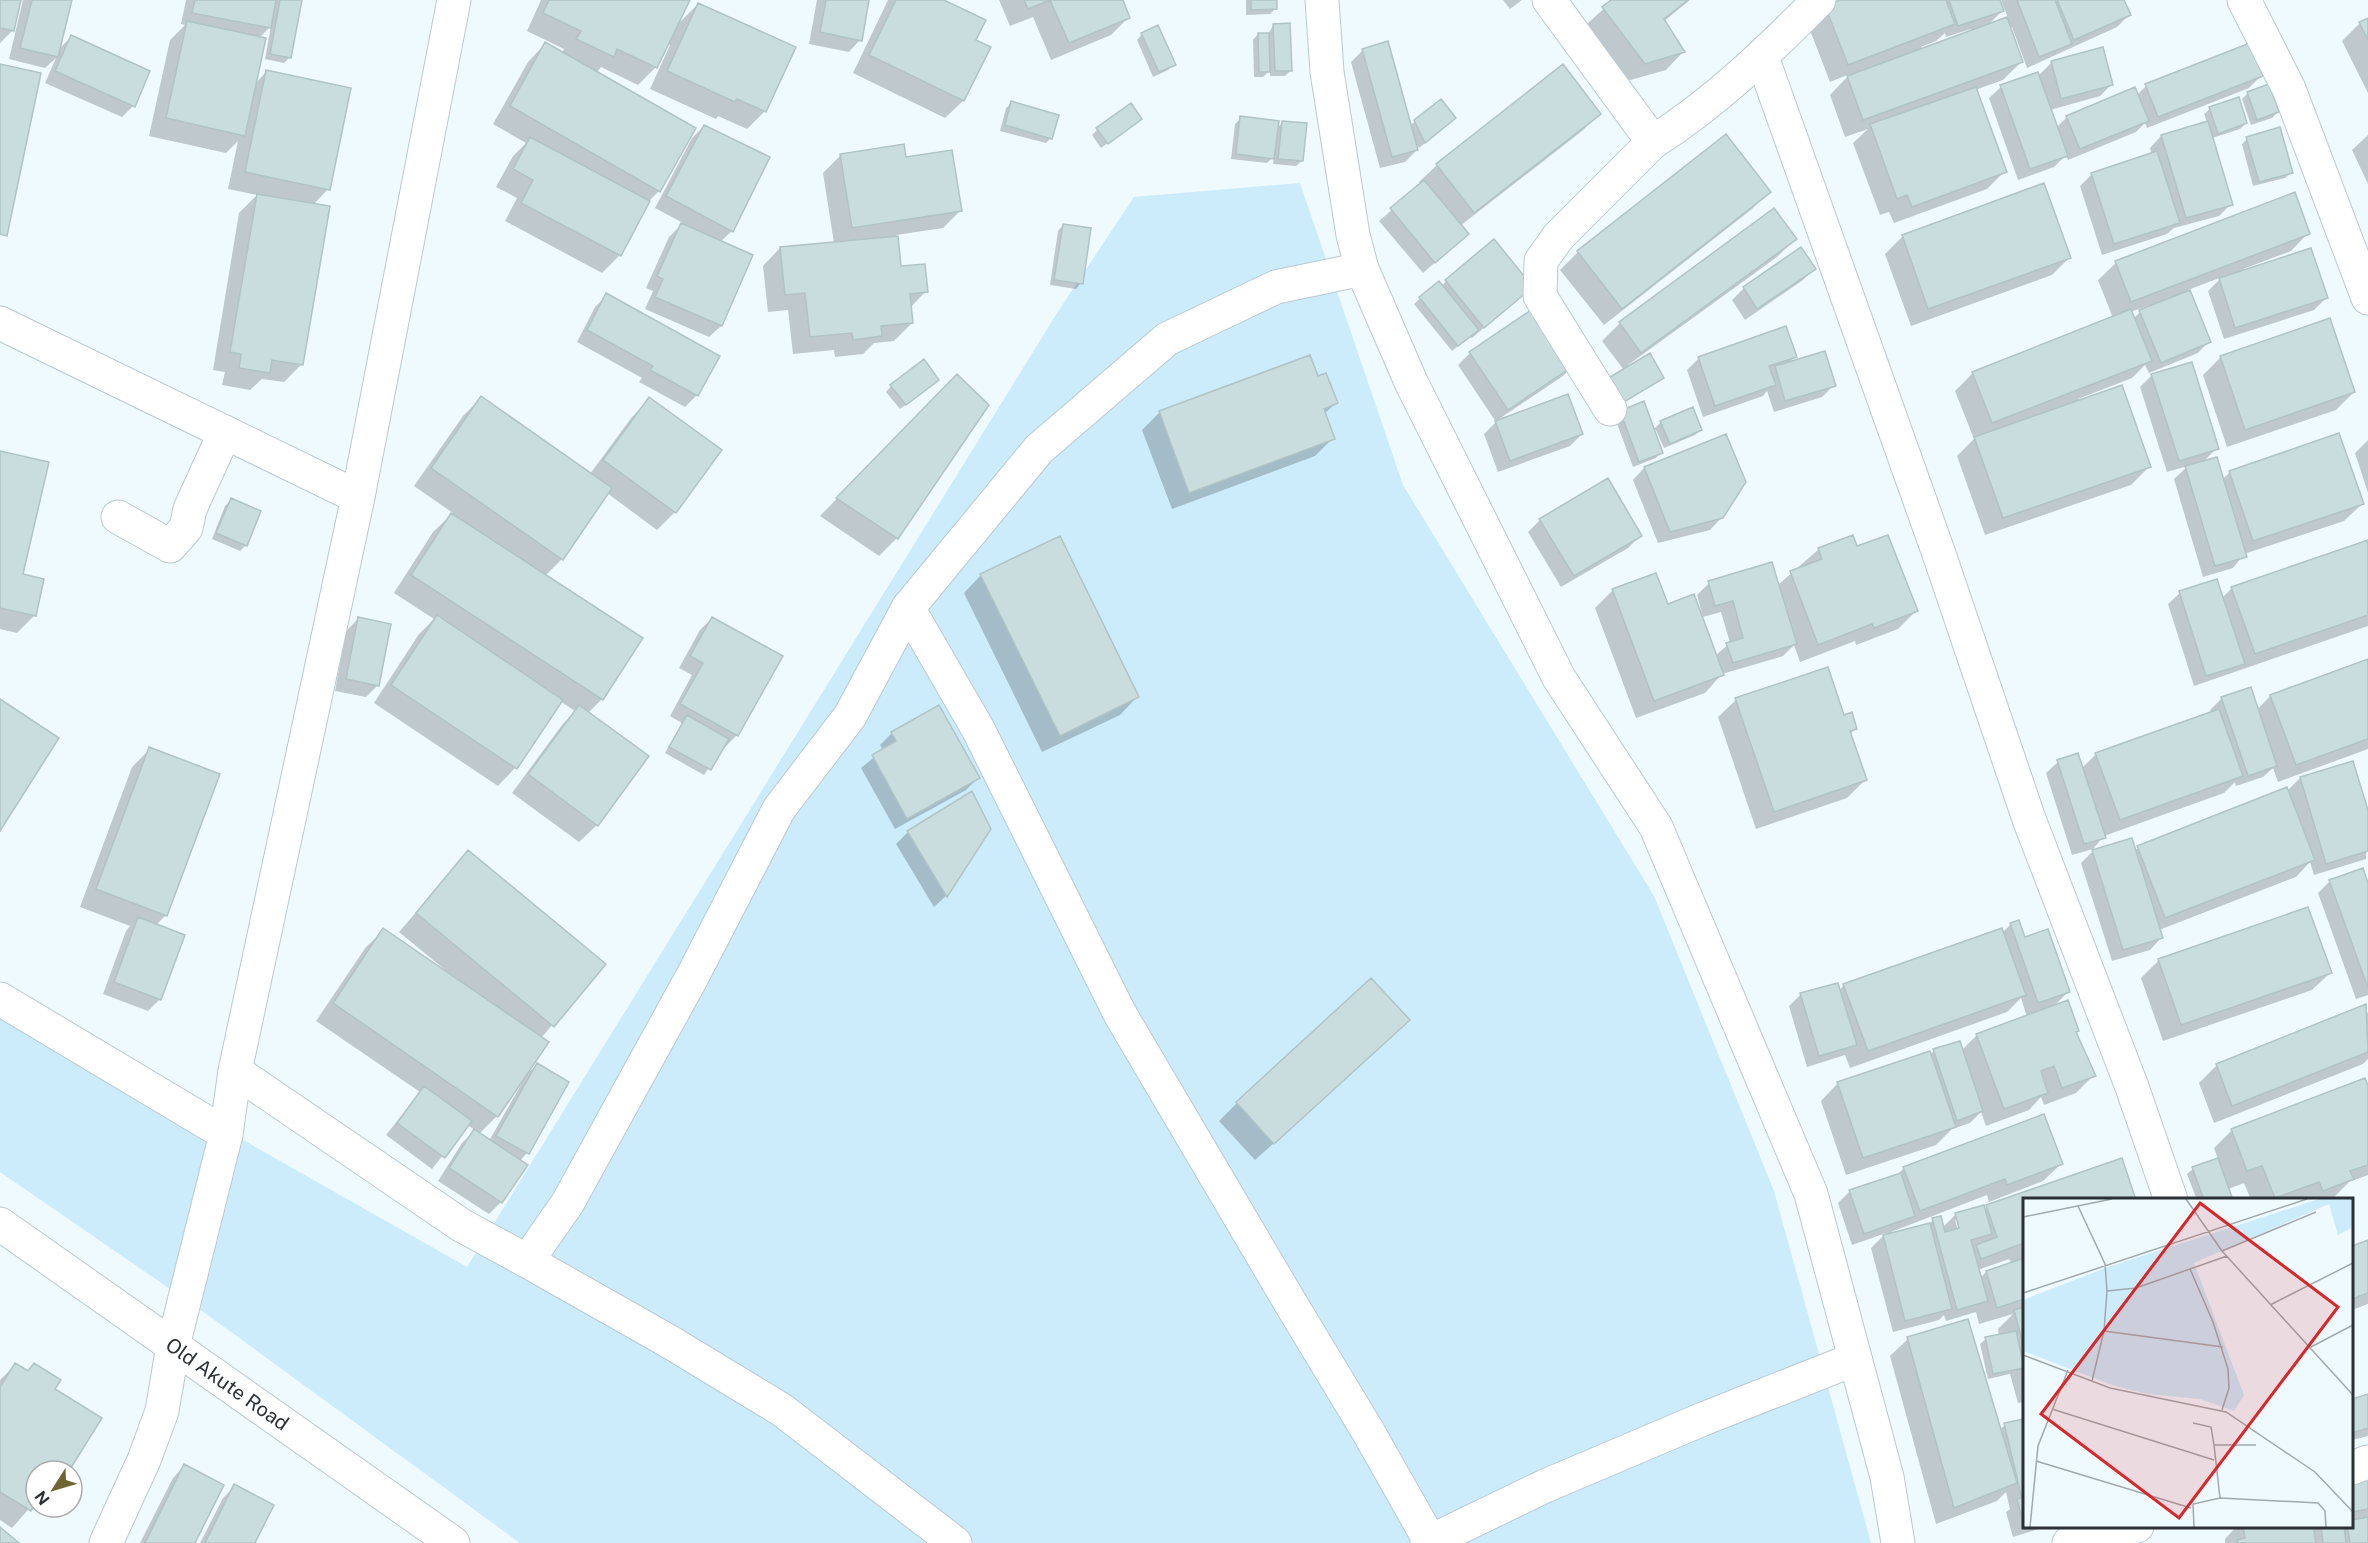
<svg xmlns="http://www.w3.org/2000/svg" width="2368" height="1543" font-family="'Public Sans',sans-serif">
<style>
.green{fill:#ccebfb}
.shadow{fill:#0003;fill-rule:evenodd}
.building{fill:#c9dddf;stroke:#b0c3c5;stroke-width:1.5}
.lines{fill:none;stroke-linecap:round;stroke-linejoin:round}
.minor-casing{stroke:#b9c9d2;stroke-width:35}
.minor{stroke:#fff;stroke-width:33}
.labels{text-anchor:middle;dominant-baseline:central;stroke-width:4.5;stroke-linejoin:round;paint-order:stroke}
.street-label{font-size:20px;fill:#2a3034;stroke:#fff}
.inset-road{fill:none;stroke:#a0a9ae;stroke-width:1.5}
.view{fill:#d62828;fill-opacity:0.15;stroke:#d62828;stroke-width:3}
.inset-edge{fill:none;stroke:#2a3034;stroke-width:3}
</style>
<rect width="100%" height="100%" fill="#effaff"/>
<path class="green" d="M1300,183L1403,485L1654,896L1774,1191L1871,1543H520L205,1313L0,1172V1002L467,1267L1059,310L1134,197Z"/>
<path class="shadow" d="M0,0H19L13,30L0,43Z
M23,0H71L58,50L71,37L133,106L122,117L45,83L56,58L45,68L9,59Z
M186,0H300L290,57L284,63L265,59L271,26L259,38L255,84L266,72L328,189L313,205L302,364L284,382L262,379L250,390L222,385L225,372L213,370L239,213L257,195L228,189L238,141L226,153L149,136L170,40L185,25L181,24Z
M541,0H688L676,26L698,4L765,111L747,129L718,116L716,119L650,89L670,45L667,43L656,67L638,85L601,67L596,73L659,191L648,202L620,255L602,273L505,221L517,198L496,187L513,156L526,143L493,124L528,62L545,44L562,53L564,49L527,31Z
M817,0H868L860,40L849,52L809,44Z
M888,0H941L974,41L989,48L963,101L945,118L853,73Z
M999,0H1121L1129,17L1111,35L1051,60L1033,17L1010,26Z
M1246,0H1276V8L1270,14L1246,15Z
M1503,0H1522L1510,9Z
M1613,0H1690L1663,22L1683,52L1666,70L1627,81L1586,25Z
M1844,0H2123L2129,15L2117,27L2027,68L2012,27L2009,28L2021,62L2003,80L1975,90L2005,171L1987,189L1894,223L1889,212L1880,215L1853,143L1868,129L1845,137L1830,95L1850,74L1830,82L1808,25ZM2001,0L2008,18L1987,26L2002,11L1999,1ZM1971,29L1972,32L1922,50L1921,47L1936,41L1945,33L1946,37Z
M2368,19V93L2342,41L2360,23Z
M1273,26L1291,70L1285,76H1270V70L1263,77H1254L1253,40L1258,34H1268Z
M1142,34L1174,64L1168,70L1153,77L1137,40Z
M1363,50L1410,126L1415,121L1449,123L1419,148L1414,140L1417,150L1405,162L1380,168L1351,62Z
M2052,62L2111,85L2100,96L2050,110L2056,128L2067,117L2137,95L2146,86L2261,76L2249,88L2147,128L2145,123L2136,132L2068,160L2066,155L2054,167L2018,180L1989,98L2001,87L2038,76Z
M2248,93L2278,112L2272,118L2251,125L2242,99Z
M1012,103L1051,138L1046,143L1000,131L1006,108Z
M2210,109L2246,123L2240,129L2212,138L2231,204L2219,216L2174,228L2167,234L2102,255L2080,186L2092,174L2152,155L2150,148L2161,136L2207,122L2204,114Z
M1599,114L1582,131L1460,226L1467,234L1423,273L1379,221L1421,185L1419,182L1437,165Z
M1241,118L1276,129L1282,123L1302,161L1296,166L1273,164L1274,156L1267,163L1231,159L1235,124Z
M1134,124L1101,148L1092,135L1097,130Z
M704,126L732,231L720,242L751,256L721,326L709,337L645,309L653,291L646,288L669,237L683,223L655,208L692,138Z
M2368,135V184L2352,150Z
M1726,136L1769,191L1752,209L1604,325L1560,270L1578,252Z
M2247,139L2291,172L2285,178L2253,186L2242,144Z
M841,155L905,159L961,210L943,228L896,235L900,267L926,291L910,308L912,323L894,341L874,343L863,354L835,357L834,350L793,354L788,310L768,312L763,266L780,248L834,243L823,173Z
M1774,210L1795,239L1777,257L1628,365L1662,378L1618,406L1605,384L1624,370L1602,341L1620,323Z
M1063,225L1081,283L1076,289L1050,285L1058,231Z
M2308,233L2291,251L2243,269L2326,298L2314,310L2224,339L2208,291L2222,277L2188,290L2209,341L2198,353L2149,373L2145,365L2132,378L2078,399L2149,467L2131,485L1985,535L1957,456L1974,439L1955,391L1973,373L2113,318L2098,280L2116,263ZM2150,305L2151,307L2140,312L2133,319L2130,312Z
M1903,236L2069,258L2052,275L1911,326L1885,254Z
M1801,249L1814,268L1803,280L1745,320L1732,300L1744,288Z
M1446,281L1531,287L1472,338L1470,337L1452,351L1414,304L1438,283L1441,287Z
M607,295L697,395L685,407L639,382L642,378L577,342L595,307Z
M1785,328L1795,356L1788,364L1834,385L1822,397L1774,412L1767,391L1763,396L1703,417L1687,370L1698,359Z
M1470,353L1574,364L1563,376L1496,421L1582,434L1570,446L1498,472L1484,434L1496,422L1458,365Z
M2221,357L2354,392L2336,410L2227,447L2203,375Z
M2152,375L2217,448L2203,462L2222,480L2230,472L2362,504L2344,521L2244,554L2233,568L2203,577L2174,479L2188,466L2167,472L2140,387Z
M957,376L987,405L897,538L879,556L820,516Z
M1317,378L1336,403L1324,414L1333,438L1315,456L1172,509L1142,430L1160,412Z
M932,385L900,409L886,392L891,386Z
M481,398L590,474L632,417L650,399L675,512L657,530L607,493L562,559L545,576L602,699L588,713L597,825L579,842L512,793L562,725L575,711L560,701L515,768L498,786L374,703L419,634L434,619L394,593L433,532L453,513L414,486L463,416Z
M1620,412L1653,430L1661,422L1701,429L1695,435L1664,448L1656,430L1653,431L1661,452L1656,458L1633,467L1615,418Z
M2368,440V493L2355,453Z
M0,452L21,575L35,615L17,633L0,629Z
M1644,468L1722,517L1710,530L1658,543L1633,480Z
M231,500L246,545L240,551L212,539L225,506Z
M1540,520L1640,536L1628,548L1561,587L1528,532Z
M2368,542V626L2194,686L2168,604L2180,593L2222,598L2232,588Z
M1856,548L1916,611L1898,629L1856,645L1855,641L1800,662L1794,645L1783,656L1722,674L1705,693L1636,718L1595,608L1613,590L1667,606L1715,656L1730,643L1721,612L1703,617L1697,595L1709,583L1777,586L1819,549Z
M981,575L1137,697L1120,715L1042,752L964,593Z
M712,618L737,735L725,747L723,746L704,775L665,753L682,723L670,716L692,675L679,668L700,630Z
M358,619L377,686L366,697L335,691L346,631Z
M2368,661V749L2278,782L2273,768L2263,777L2236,786L2235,782L2224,793L2104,836L2093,849L2072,855L2046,773L2058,762L2082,768L2096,754L2211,713L2210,710L2222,698L2257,710L2270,696Z
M1736,700L1843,717L1856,728L1850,734L1865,780L1847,798L1756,829L1718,717Z
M892,733L978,778L966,790L895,829L861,768L883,750L880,745Z
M150,749L166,915L156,925L160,999L148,1011L103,994L126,931L130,926L80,907L132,767Z
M2352,763L2368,815L2366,859L2314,875L2310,862L2296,877L2159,930L2161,938L2150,950L2112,961L2081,863L2093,851L2134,850L2287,791L2300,778Z
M989,829L946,896L934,907L896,844L908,832Z
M468,852L604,964L541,1038L523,1077L537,1065L527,1153L520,1161L526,1165L501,1202L489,1214L438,1181L462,1143L475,1130L467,1125L432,1169L386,1135L420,1092L316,1021L366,947L384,930L443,971L444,969L399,932ZM521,1080L523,1081L489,1141L479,1134L497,1116Z
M2330,881L2368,887V995L2356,999L2318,893Z
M2011,924L2069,991L2053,1007L2078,1030L2075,1033L2094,1075L2076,1093L2044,1105L2041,1097L2029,1110L1986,1126L1981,1112L1970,1123L1952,1129L1936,1145L1846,1175L1821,1101L1838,1083L1930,1055L1934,1051H1961L1977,1035L2027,1017L2021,998L2007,1012L1850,1068L1845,1055L1807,1067L1789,1006L1801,994L1839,991L1844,985L2002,933Z
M2159,960L2330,973L2312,990L2163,1041L2141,978Z
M2365,1006L2368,1014V1059L2363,1064L2214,1123L2199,1083L2217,1065Z
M1390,1038L1255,1160L1219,1121L1237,1103Z
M2368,1090V1175L2349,1182L2334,1197L2327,1200H2251L2244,1183L2228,1189L2232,1199L2197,1200L2187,1174L2193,1169L2218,1159L2214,1148L2232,1130Z
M2121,1160L2024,1200V1402L2018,1403L2010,1374L1988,1379L1980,1344L1986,1339L1999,1336L1998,1329L2013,1314L1979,1324L1976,1312L1946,1321L1944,1315L1939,1320L1893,1332L1871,1248L1886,1233L1852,1245L1838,1203L1850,1191L1896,1176L1904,1168L2061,1164L2043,1181L1989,1202L1987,1195L1891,1232V1234L1928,1225L1933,1220L1942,1228L1956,1214L1984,1209ZM1955,1220H1959L1960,1236ZM2009,1259L2012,1264L1986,1272L1980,1278L1978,1270Z
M2368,1241V1304L2352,1310V1247Z
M1908,1339L1999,1430L2005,1425L2024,1420V1526H2048L2013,1537L2006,1512L2010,1509L2006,1492L1997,1501L1936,1524L1890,1356Z
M34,1364L53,1389L100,1419L67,1471H36V1504L34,1503L12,1528L0,1520V1380L15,1365L26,1372Z
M2368,1395V1436L2352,1440V1400Z
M184,1466L193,1543H140L173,1478Z
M2368,1480V1543H2225V1539L2237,1526H2312V1530L2316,1526H2352V1482Z
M235,1486L254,1543H200L223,1498Z"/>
<path class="building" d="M0,0H21L14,31L0,28Z
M32,0H72L58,57L20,48Z
M195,0H276L271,28L192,13Z
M280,0H302L291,58L270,54Z
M549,0H690L657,68L617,49L614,57L576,39L581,31L543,13Z
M826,0H869L862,41L820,32Z
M896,0H944L986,20L976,40L991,47L964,101L869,55Z
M1024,0H1123L1130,18L1069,43L1050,0L1028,9Z
M1251,0H1277V9L1251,10Z
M1611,0H1688L1664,19L1685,52L1645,64L1602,7Z
M1840,0H1946L1955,24L1848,65L1825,6Z
M1949,0H2000L2004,11L1958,26Z
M2017,0H2055L2072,44L2039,57Z
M2057,0H2124L2131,15L2074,40Z
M698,3L796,47L766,112L737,99L735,102L667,71Z
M2007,17L2023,62L1863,120L1847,76Z
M2368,18V40L2359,22Z
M187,21L266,38L245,136L166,118Z
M1290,23L1292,71H1275L1273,24Z
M1158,25L1176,65L1159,72L1141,33Z
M1258,33H1269L1270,72H1259Z
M71,35L150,71L135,107L55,71Z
M1388,41L1418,150L1392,157L1362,49Z
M545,42L696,128L660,192L510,106Z
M2250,43L2263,76L2158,117L2145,84Z
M2103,47L2113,85L2061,99L2051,61Z
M0,64L41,73L7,236L0,234Z
M1563,64L1601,114L1474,213L1436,164Z
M266,70L351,88L330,190L245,172Z
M2038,72L2068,156L2030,169L2000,85Z
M2269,84L2279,112L2257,120L2247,92Z
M1976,87L2007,172L1912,207L1907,195L1897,199L1870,124Z
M2135,87L2149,121L2080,149L2066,116Z
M2239,97L2247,123L2218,134L2209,107Z
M1441,99L1456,118L1425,143L1414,120Z
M1011,101L1059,115L1052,139L1005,125Z
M1131,103L1142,119L1108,144L1096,128Z
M1240,116L1279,121L1274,159L1236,154Z
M1282,121L1307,123L1303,161L1278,159Z
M2208,121L2233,205L2186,218L2161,135Z
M704,125L770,157L733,232L666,196Z
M2280,127L2293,173L2259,182L2246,137Z
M1726,134L1771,192L1622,309L1577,251Z
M530,137L650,201L621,256L521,203L533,180L513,169Z
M904,144L906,157L952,150L962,211L852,228L840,154Z
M2157,151L2180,223L2114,244L2091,173Z
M1424,180L1469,234L1435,263L1390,208Z
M2044,183L2071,258L1928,309L1902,235Z
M2295,192L2310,234L2131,302L2115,261Z
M257,194L330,206L303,365L272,360L270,373L239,368L241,354L230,352Z
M1774,208L1797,239L1641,353L1619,322Z
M681,223L753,255L722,326L655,297L663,279L657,276Z
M1063,224L1091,228L1083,284L1054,280Z
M898,236L901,266L925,264L928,292L910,294L913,323L881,326L882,336L853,340L852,333L810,337L805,293L785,295L780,247Z
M1494,239L1533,287L1484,328L1445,280Z
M1801,247L1816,269L1757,309L1743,287Z
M2311,248L2328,298L2235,328L2219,278Z
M1439,281L1479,330L1458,346L1419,297Z
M2190,290L2211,342L2161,363L2139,310Z
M606,293L720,356L698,396L650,370L653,366L587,330Z
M1537,306L1576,364L1508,410L1469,352Z
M2131,309L2152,361L1992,423L1972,372Z
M2330,318L2355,392L2245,430L2220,356Z
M1786,326L1797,357L1769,366L1776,385L1715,406L1698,357Z
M1825,351L1836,386L1785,401L1775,366Z
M1650,353L1664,378L1624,402L1610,377Z
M1310,355L1318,376L1326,373L1338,403L1324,409L1335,439L1189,493L1159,411Z
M924,359L939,380L906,405L890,385Z
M2192,362L2219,449L2179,461L2151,374Z
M957,374L989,405L898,539L836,498Z
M2122,385L2151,467L2003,518L1974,437Z
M1568,394L1583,434L1510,461L1495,421Z
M481,396L612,488L563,560L431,468Z
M649,397L722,450L676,513L603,460Z
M1644,401L1663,453L1639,462L1620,411Z
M1693,407L1702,430L1670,444L1660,421Z
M2339,433L2364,504L2253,541L2229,471Z
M1726,434L1746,482L1723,518L1670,532L1644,467Z
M0,451L49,462L23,574L44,579L36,616L0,608Z
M2217,457L2247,557L2215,566L2185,466Z
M1608,478L1642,536L1574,576L1539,519Z
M231,498L261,511L247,546L216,533Z
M451,513L643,638L603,700L411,575Z
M1853,535L1857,546L1888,535L1918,611L1874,628L1872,624L1818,645L1790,571L1822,559L1818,548Z
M1060,536L1139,697L1060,736L980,574Z
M2368,540V615L2255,654L2231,587Z
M1772,562L1797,644L1733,663L1726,643L1743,638L1733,601L1715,606L1708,581Z
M1656,573L1668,604L1694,594L1724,675L1654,701L1612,589Z
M2217,579L2245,664L2206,676L2179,591Z
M437,615L563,700L517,769L391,685Z
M358,617L391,624L379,686L346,679Z
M712,617L783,656L738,736L680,704L703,663L690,656Z
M2368,659V739L2296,765L2270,695Z
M1828,667L1844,715L1852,712L1857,729L1850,731L1867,780L1774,812L1735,698Z
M2251,687L2277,766L2248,776L2221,697Z
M0,699L59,738L0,831Z
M579,705L649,756L598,826L528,774Z
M939,705L980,778L907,819L872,755L896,741L891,732Z
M2219,709L2243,776L2120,820L2095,753Z
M687,715L729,739L711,770L669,747Z
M149,747L220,774L167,916L96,889Z
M2078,753L2106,838L2084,844L2057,760Z
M2353,761L2368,810V851L2326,864L2300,777Z
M2287,787L2315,860L2165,918L2137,846Z
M972,791L991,829L947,897L907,831Z
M2132,838L2163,938L2123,950L2092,850Z
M468,850L606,964L554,1027L416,913Z
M2363,868L2368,883V988L2329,880Z
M2308,907L2332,973L2181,1025L2158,959Z
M138,917L185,935L161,1000L114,982Z
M2019,920L2025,937L2048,929L2070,992L2038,1003L2010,923Z
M383,928L549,1042L498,1117L333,1003Z
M2002,928L2026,995L1868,1051L1843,984Z
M1371,978L1410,1020L1274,1144L1236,1102Z
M1838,983L1857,1045L1819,1056L1800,993Z
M2068,1000L2079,1031L2076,1032L2096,1076L2062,1088L2054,1066L2041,1071L2048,1093L2004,1109L1976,1034Z
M2366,1004L2368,1052L2232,1106L2216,1064Z
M1960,1041L1983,1111L1957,1121L1933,1049Z
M1930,1051L1956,1127L1863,1158L1837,1082Z
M537,1063L569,1082L529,1154L496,1136Z
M2365,1078L2368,1086V1165L2350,1171L2354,1179L2323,1191L2319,1182L2275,1198L2262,1166L2247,1171L2231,1129Z
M424,1086L472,1121L445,1158L397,1123Z
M2044,1114L2063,1164L2007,1185L2005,1179L1920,1211L1903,1167Z
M474,1129L528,1165L502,1203L449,1168Z
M2122,1158L2136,1200H2024V1243L1981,1259L1976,1245L1997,1237L1986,1205Z
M2218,1158L2233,1200H2204L2192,1167Z
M1901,1173L1915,1216L1864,1234L1849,1190Z
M1984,1205L1992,1234L1971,1240L1988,1301L1957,1310L1932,1218L1941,1216L1945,1232L1959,1228L1955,1213Z
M1930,1223L1952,1309L1905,1321L1883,1235Z
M2368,1240V1293L2352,1299V1246Z
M2024,1258V1299L1997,1308L1986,1271Z
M2024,1307V1347L2014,1310Z
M1968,1319L2017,1483L1954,1508L1907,1337Z
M2016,1331L2024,1368L1993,1374L1985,1337Z
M15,1363L28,1371L34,1363L61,1380L55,1389L102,1418L69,1471H36V1503L31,1511L0,1492V1387Z
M2368,1394V1428L2352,1433V1399Z
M2024,1419V1495H2021L2004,1423Z
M184,1464L224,1485L195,1543H145Z
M2368,1478V1509L2352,1512V1481Z
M234,1484L274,1505L255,1543H205Z
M2024,1497V1526L2017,1499Z
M2368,1517V1543H2350L2347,1526H2352V1520Z
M2243,1526H2313L2316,1543H2238L2237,1540L2245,1538Z
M2321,1526H2344L2346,1543H2323Z
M0,1527L19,1543H0Z"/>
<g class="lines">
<g class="minor-casing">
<g id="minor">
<path d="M1322,0L1327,72L1353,235L1362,269L1411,382L1559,678L1656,827L1811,1194L1887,1477L1898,1543"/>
<path d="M1549,0L1653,142C1715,103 1767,52 1819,0"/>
<path d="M2244,0L2289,89L2368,298"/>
<path d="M1762,57L1939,554L2029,819L2132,1087L2171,1200"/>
<path d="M0,323L358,497"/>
<path d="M1610,409L1540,296L1541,261L1558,237L1653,142"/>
<path d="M118,517L170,546L186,528L190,509L225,432"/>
<path d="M908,608L978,729L1120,1014L1291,1304L1369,1433L1430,1541"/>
<path d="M0,999L226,1134"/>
<path d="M235,1071L461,1225L527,1261L567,1204L692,977L779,809L850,716L908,608L1039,449L1167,339L1276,287L1362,269"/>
<path id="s1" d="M0,1224L453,1543"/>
<path d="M527,1261L670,1342L782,1410L955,1543"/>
<path d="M2352,1468L2368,1462"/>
<path d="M106,1543L144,1460L162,1411L173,1346L226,1134L235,1071L358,497L454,0"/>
<path d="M1427,1543L1545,1486L1703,1419L1855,1359"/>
<path d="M2069,1543L2137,1526"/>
</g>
</g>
<use href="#minor" class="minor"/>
</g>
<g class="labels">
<g class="street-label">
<text stroke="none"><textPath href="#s1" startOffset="278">Old Akute Road</textPath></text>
</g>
</g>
<g transform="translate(2023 1198)">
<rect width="330" height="330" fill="#effaff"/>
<path d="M296,1H330V29L315,37L306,6L171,65L221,197L211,213L177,201L124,196L89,187L0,153V102L85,69Z" fill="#ccebfb"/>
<path class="inset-road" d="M163,1L199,53L330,197M55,8L82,66L84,93M0,19L89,1M199,53L293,14M0,95L284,1M247,107L330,65M81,133L200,149M286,150L330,127M0,157L87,190L203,214L292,274L330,314M69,183L81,133L84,93L113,90L167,71M29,211L191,262M199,212L206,190L205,171L190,124L167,71L204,58M170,225L188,229L191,247M13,263L168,310M197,300L191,247H233M7,329L15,248L45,172M171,329L170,306L197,300L295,305L302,313L303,329"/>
<path class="view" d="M177,5L315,109L156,320L18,216Z"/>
<rect width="330" height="330" class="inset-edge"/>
</g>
<g transform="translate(54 1489) rotate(233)"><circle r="28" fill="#ffffff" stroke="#aaacae" stroke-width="1.5"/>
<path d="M0-4.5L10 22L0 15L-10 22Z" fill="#6d6632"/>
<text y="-9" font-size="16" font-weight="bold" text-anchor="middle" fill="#2a3034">N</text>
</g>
</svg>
